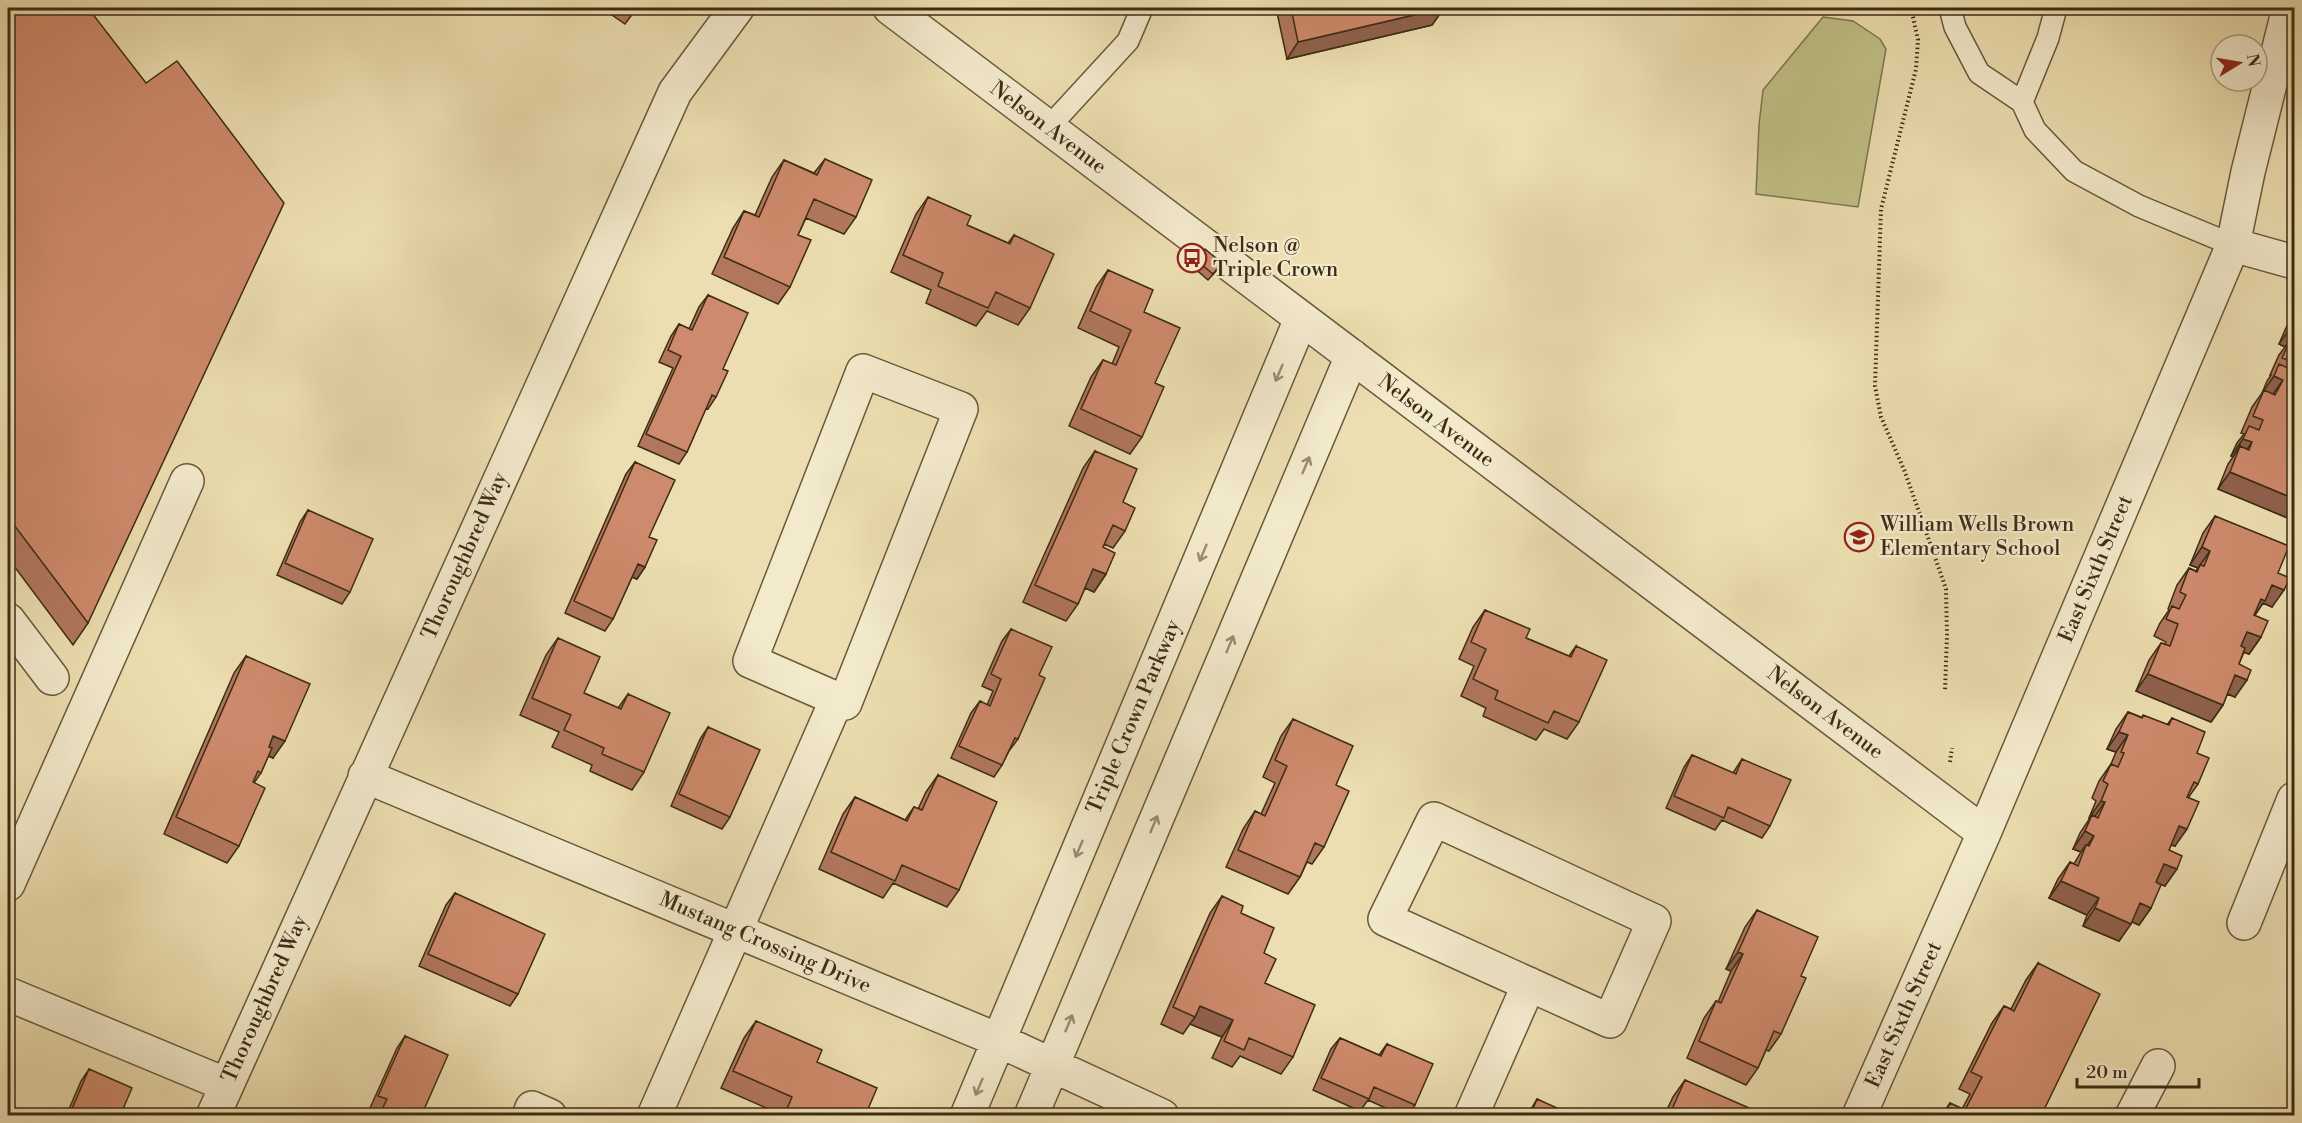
<svg xmlns="http://www.w3.org/2000/svg" width="2302" height="1123" font-family="'Libre Bodoni',serif">
<style>
.green{fill:#c0bf86;stroke:#7e764e;stroke-width:1.5}
.lines{fill:none;stroke-linecap:round;stroke-linejoin:round}
.service-casing{stroke:#68583c;stroke-width:24}
.minor-casing{stroke:#68583c;stroke-width:36}
.path{stroke:#3c2c15;stroke-width:4;stroke-dasharray:1.5 3;stroke-linecap:butt}
.service{stroke:#f3eacc;stroke-width:21}
.minor{stroke:#f3eacc;stroke-width:33}
.wall{fill:#b1775d;stroke:#3c2c15;stroke-width:1.5}
.shaded-wall{fill:#90614c;stroke:#3c2c15;stroke-width:1.5}
.building{fill:#ce8a6c;stroke:#3c2c15;stroke-width:1.5}
.oneway{stroke:#988b70}
.labels{text-anchor:middle;dominant-baseline:central;stroke-width:4.5;stroke-linejoin:round;paint-order:stroke}
.street-label{font-size:21px;fill:#3c2c15;stroke:#f3eacc}
.poi-label{font-size:21px;fill:#3c2c15;stroke:#f3eacc;text-anchor:start}
</style>
<rect width="100%" height="100%" fill="#ecdeb0"/>
<filter id="stains"><feTurbulence type="fractalNoise" baseFrequency=".00333" numOctaves="4"/><feColorMatrix values="0 0 0 0 .2 0 0 0 0 .09 0 0 0 0 .02 0 0 0 .5 -.17"/></filter>
<radialGradient id="worn" r=".72"><stop offset=".6" stop-color="#630" stop-opacity="0"/><stop offset="1" stop-color="#630" stop-opacity=".3"/></radialGradient>
<path class="green" d="M1823,17L1853,21L1880,39L1886,49L1858,207L1756,194L1759,125L1763,90Z"/>
<g class="lines">
<g class="service-casing">
<path id="service" d="M1950,8L1955,27L1979,73L2022,102L2035,130L2074,171L2139,206L2233,245
M2022,102L2048,38L2056,8
M1048,128L1128,41L1142,8"/>
</g>
<g class="minor-casing">
<path id="minor" d="M890,8L1984,833
M2233,245L2294,262
M8,620L52,678
M365,776L998,1040L1162,1116
M1434,819L1654,921L1610,1021L1385,919Z
M8,884L187,481
M2244,923L2294,799
M8,994L227,1085
M213,1116L675,92L737,8
M529,1116L532,1108L550,1116
M654,1116L837,699L845,703L961,409L863,371L750,661L837,699
M967,1116L1301,319
M1031,1116L1352,356
M1471,1116L1529,984
M1859,1116L1984,833L2233,245L2248,172L2289,8
M2132,1116L2158,1066"/>
</g>
<path class="path" d="M1911,8L1918,40L1916,69L1881,209L1875,386L1881,417L1905,472L1946,589L1947,636L1945,690
M1950,762L1952,748"/>
<use href="#service" class="service"/>
<use href="#minor" class="minor"/>
</g>
<path class="wall" d="M8,8L88,623L73,645L8,558Z
M602,8H637L625,24Z
M1276,8H1444L1432,25L1287,59Z
M825,159L856,217L844,234L806,218L798,235L790,287L778,304L712,274L733,228L744,211L755,215L772,177L784,160L814,173Z
M928,197L967,225L1008,243L1014,235L1030,308L1018,325L987,311L976,326L926,303L931,290L891,272L916,214Z
M1196,260L1217,270L1208,280L1192,266Z
M1108,270L1144,312L1155,383L1142,437L1130,454L1069,426L1091,377L1103,360L1112,364L1119,347L1078,328L1096,287Z
M708,295L723,369L716,397L708,409L706,408L687,452L679,464L638,446L673,368L659,362L671,336L679,324L689,329L699,307Z
M2295,313V521L2218,489L2228,464L2233,457L2231,456L2237,443L2244,434L2241,433L2252,407L2262,393L2267,381L2271,375H2270L2279,355L2285,347L2279,344L2289,321Z
M1095,451L1123,502L1125,531L1113,548L1104,544L1103,547L1106,574L1094,592L1085,588L1078,604L1066,621L1023,602L1083,468Z
M635,462L649,537L645,567L637,579L632,577L613,619L605,631L565,613L626,474Z
M308,510L350,592L342,604L277,575L300,522Z
M2215,516L2278,573L2272,607L2263,603L2255,615L2261,637L2249,654L2244,652L2239,664L2235,697L2227,694L2223,705L2211,722L2136,691L2149,660L2161,643L2165,644L2166,642L2154,636L2160,623L2169,610L2168,609L2177,585L2189,568L2196,571L2198,568L2190,565L2203,533Z
M1485,610L1526,638L1569,656L1576,646L1579,722L1567,739L1544,729L1536,740L1483,716L1486,708L1461,696L1474,666L1459,659L1473,627Z
M1011,629L1039,675L1018,739L1009,751L1002,765L994,777L951,758L971,713L980,701L987,705L993,691L982,686L1002,641Z
M558,638L584,693L618,708L628,694L644,772L632,790L590,771L592,765L552,747L559,732L520,715L546,655Z
M246,656L273,758L268,756L261,773L254,783L239,846L227,863L164,834L234,673Z
M2128,712L2141,717L2167,725L2172,718L2197,753L2198,784L2188,798L2175,846L2171,845L2169,850L2165,886L2156,882L2151,908L2139,925L2132,922L2119,941L2083,926L2087,915L2049,898L2058,879L2070,862L2074,864L2081,852L2073,849L2080,833L2090,818H2089L2096,801L2092,798L2099,781L2111,764L2116,752L2107,749L2116,729Z
M1293,719L1336,785L1324,847L1312,864L1307,862L1300,877L1288,894L1226,867L1243,829L1255,811L1261,814L1275,783L1263,777L1281,736Z
M708,727L730,817L722,829L671,806L700,739Z
M1692,755L1733,773L1742,759L1770,826L1762,838L1722,820L1715,830L1666,808L1684,767Z
M938,775L959,890L947,907L893,883L883,898L819,869L843,814L855,797L905,820L914,807L918,809L926,792Z
M455,893L518,994L510,1006L419,966L446,905Z
M1222,896L1264,953L1265,983L1293,1057L1281,1074L1240,1056L1232,1067L1212,1058L1222,1037L1190,1024L1183,1034L1161,1024L1210,913Z
M1757,910L1801,976L1781,1034L1769,1051L1766,1050L1758,1068L1746,1085L1687,1058L1704,1018L1716,1001L1718,1002L1731,971L1726,969L1745,927Z
M2038,963L2041,1116H1941L1950,1103L1962,1109L1970,1094L1959,1089L1992,1023L2004,1006L2011,1009L2026,980Z
M756,1021L817,1062L865,1116H779L780,1114L721,1088L744,1038Z
M405,1036L423,1112L430,1116H376L378,1111L370,1108L397,1048Z
M1340,1038L1379,1055L1387,1044L1415,1105L1408,1116H1403L1368,1100L1360,1111L1313,1090L1331,1049Z
M89,1069L120,1116H66L81,1081Z
M1685,1080L1746,1116H1664L1673,1097Z
M1537,1099L1564,1116H1527Z"/>
<path class="shaded-wall" d="M1444,8L1432,25L1287,59L1298,42Z
M2291,327L2295,329V337L2287,348L2291,338L2285,347L2279,344Z
M2274,376L2283,380L2271,397L2264,390L2262,393Z
M2243,439L2252,442L2240,460V446L2233,457L2231,456Z
M2230,472L2295,499V521L2218,489Z
M2202,547L2210,551L2198,568L2190,565Z
M638,564L645,567L637,579L629,576Z
M1093,569L1106,574L1094,592L1081,586Z
M2272,585L2284,590L2272,607L2263,603L2253,618L2249,616Z
M2247,632L2261,637L2249,654L2235,649Z
M2148,674L2223,705L2211,722L2136,691Z
M2235,675L2247,680L2235,697L2223,692Z
M2119,732L2128,735L2116,752L2107,749Z
M273,736L285,741L273,758L262,753Z
M2101,801L2105,802L2093,819L2092,815L2089,818Z
M2179,826L2187,829L2175,846L2167,843Z
M2085,831L2094,836L2084,850L2086,845L2081,852L2073,849Z
M2164,864L2177,869L2165,886L2152,881Z
M2061,881L2099,898L2087,915L2049,898Z
M2140,903L2151,908L2139,925L2128,920Z
M2095,908L2131,924L2119,941L2083,926Z
M1738,952L1743,954L1731,971L1726,969Z
M1200,1006L1233,1020L1222,1037L1190,1024L1195,1017Z"/>
<path class="building" d="M8,8H88L146,83L177,61L284,203L88,623L8,517Z
M627,8H637L633,12Z
M1291,8H1444L1298,42Z
M825,159L872,180L856,217L814,199L798,235L811,240L790,287L724,257L744,211L759,217L784,160L817,175Z
M928,197L971,216L967,225L1010,244L1014,235L1054,254L1030,308L996,292L988,308L938,286L943,273L903,255Z
M1205,249L1222,263L1213,274L1196,260Z
M1108,270L1153,290L1144,312L1180,328L1155,383L1164,387L1142,437L1081,409L1103,360L1116,365L1131,330L1090,311Z
M708,295L748,313L723,369L728,371L716,397L712,395L687,452L646,434L681,356L668,350L679,324L692,330Z
M2295,319V329L2291,327Z
M2291,338L2295,340V499L2230,472L2240,446L2249,450L2252,442L2243,439L2249,426L2259,430L2263,420L2253,416L2264,390L2275,395L2283,380L2274,376L2279,364L2288,368L2291,361L2282,358Z
M1095,451L1137,469L1123,502L1135,508L1125,531L1113,525L1103,547L1115,553L1106,574L1093,569L1078,604L1035,585Z
M635,462L675,480L649,537L657,540L645,567L638,564L613,619L574,601Z
M308,510L373,539L350,592L285,563Z
M2215,516L2289,546L2278,573L2290,578L2284,590L2272,585L2265,601L2261,599L2254,615L2268,621L2261,637L2247,632L2241,646L2245,648L2239,664L2251,670L2247,680L2235,675L2223,705L2148,674L2161,643L2170,646L2178,624L2166,619L2172,606L2179,609L2186,595L2180,592L2189,568L2197,572L2200,565L2204,566L2210,551L2202,547Z
M1485,610L1530,629L1526,638L1571,657L1576,646L1607,660L1579,722L1554,711L1548,723L1495,699L1498,691L1473,679L1486,649L1471,642Z
M1011,629L1052,647L1039,675L1045,678L1018,739L1015,738L1002,765L959,746L980,701L990,706L1001,679L991,674Z
M558,638L600,657L584,693L621,709L628,694L670,713L644,772L602,754L604,748L564,730L571,715L532,698Z
M246,656L310,684L285,741L273,736L269,747L272,748L261,773L258,771L253,782L265,788L239,846L176,817Z
M2128,712L2142,718L2143,715L2169,725L2172,718L2205,732L2197,753L2209,758L2198,784L2194,782L2187,797L2199,802L2187,829L2179,826L2169,850L2182,856L2177,869L2164,864L2156,882L2161,885L2151,908L2140,903L2131,924L2095,908L2099,898L2061,881L2070,862L2078,866L2086,845L2089,846L2094,836L2085,831L2092,815L2098,818L2105,802L2101,801L2108,784L2103,781L2111,764L2118,767L2124,753L2121,752L2128,735L2119,732Z
M1293,719L1353,746L1336,785L1349,791L1324,847L1315,843L1300,877L1238,850L1255,811L1265,816L1287,766L1275,760Z
M708,727L760,750L730,817L679,794Z
M1692,755L1736,774L1742,759L1791,780L1770,826L1728,807L1724,818L1674,796Z
M938,775L997,802L959,890L902,865L895,881L831,852L855,797L907,821L914,807L922,810Z
M455,893L545,934L518,994L428,954Z
M1222,896L1243,906L1241,913L1274,928L1264,953L1276,959L1265,983L1315,1005L1293,1057L1249,1038L1244,1050L1224,1041L1233,1020L1200,1006L1195,1017L1173,1007Z
M1757,910L1818,937L1801,976L1806,978L1781,1034L1774,1031L1758,1068L1699,1041L1716,1001L1721,1003L1743,954L1738,952Z
M2038,963L2100,994L2041,1116H1944L1950,1103L1965,1110L1982,1077L1971,1072L2004,1006L2014,1011Z
M756,1021L822,1050L817,1062L877,1088L865,1116H784L792,1097L733,1071Z
M405,1036L448,1055L423,1112L430,1116H379L387,1099L378,1096Z
M1340,1038L1381,1056L1387,1044L1433,1064L1415,1105L1374,1087L1369,1099L1321,1078Z
M89,1069L132,1088L120,1116H69Z
M1685,1080L1749,1108L1746,1116H1669Z
M1537,1099L1566,1112L1564,1116H1530Z"/>
<defs><path id="oneway-shaft" d="M-6 0H5M1.5-3L5.5 0L1.5 3" fill="none" stroke-width="1.6" stroke-linecap="round" stroke-linejoin="round" transform="scale(1.5)"/></defs>
<g class="oneway">
<use href="#oneway-shaft" transform="translate(1279 373) rotate(113)"/>
<use href="#oneway-shaft" transform="translate(1306 465) rotate(-67)"/>
<use href="#oneway-shaft" transform="translate(1203 553) rotate(113)"/>
<use href="#oneway-shaft" transform="translate(1230 644) rotate(-67)"/>
<use href="#oneway-shaft" transform="translate(1154 824) rotate(-67)"/>
<use href="#oneway-shaft" transform="translate(1079 849) rotate(113)"/>
<use href="#oneway-shaft" transform="translate(1069 1023) rotate(-67)"/>
<use href="#oneway-shaft" transform="translate(979 1087) rotate(113)"/>
</g>
<defs>
<g id="bus-ring" transform="scale(1.5)"><circle r="9.5" fill="#f3eacc" stroke="#8f2418" stroke-width="1.5"/><path d="M-5-6H5V4H4V6H2V4H-2V6H-4V4H-5ZM-3.5-4V0h7V-4ZM-3.5 1.2v1.5H-2V1.2ZM2 1.2v1.5H3.5V1.2Z" fill="#8f2418"/></g>
<g id="school-ring" transform="scale(1.5)"><circle r="9.5" fill="#f3eacc" stroke="#8f2418" stroke-width="1.5"/><path d="M0-5L7-2L0 1L-7-2ZM-4 1L0 2.5L4 1V4Q0 6-4 4Z" fill="#8f2418"/></g>
</defs>
<g fill-rule="evenodd">
<use href="#bus-ring" x="1192" y="258"/>
<use href="#school-ring" x="1859" y="537"/>
</g>
<g class="labels">
<g class="street-label">
<text transform="translate(1048 128) rotate(37)">Nelson Avenue</text>
<text transform="translate(1436 421) rotate(37)">Nelson Avenue</text>
<text transform="translate(465 556) rotate(-66)">Thoroughbred Way</text>
<text transform="translate(2096 569) rotate(-67)">East Sixth Street</text>
<text transform="translate(1825 713) rotate(37)">Nelson Avenue</text>
<text transform="translate(1134 717) rotate(-67)">Triple Crown Parkway</text>
<text transform="translate(765 943) rotate(23)">Mustang Crossing Drive</text>
<text transform="translate(265 999) rotate(-66)">Thoroughbred Way</text>
<text transform="translate(1904 1015) rotate(-66)">East Sixth Street</text>
</g>
<g class="poi-label">
<text x="1213" y="246">Nelson @<tspan x="1213" dy="24">Triple Crown</tspan></text>
<text x="1880" y="525">William Wells Brown<tspan x="1880" dy="24">Elementary School</tspan></text>
</g>
</g>
<rect width="2302" height="1123" fill="none" stroke="#ecdeb0" stroke-width="30"/>
<rect x="9" y="9" width="2284" height="1105" fill="none" stroke="#3c2c15" stroke-width="3"/>
<rect x="15" y="15" width="2272" height="1093" fill="none" stroke="#3c2c15" stroke-width="1.5"/>
<g transform="translate(2239 63) rotate(79)"><circle r="28" fill="#f3eacc" stroke="#aa9e83" stroke-width="1.5"/>
<path d="M0-4.5L10 22L0 15L-10 22Z" fill="#8f2418"/>
<text y="-9" font-size="16" font-weight="bold" text-anchor="middle" fill="#3c2c15">N</text>
</g>
<path d="M2077 1078v9h122v-9" fill="none" stroke="#3c2c15" stroke-width="3"/>
<text x="2086" y="1078" font-size="18" fill="#3c2c15" stroke="#f3eacc" stroke-width="4.5" paint-order="stroke">20 m</text>
<rect width="100%" height="100%" filter="url(#stains)"/>
<rect width="100%" height="100%" fill="url(#worn)"/>
</svg>
